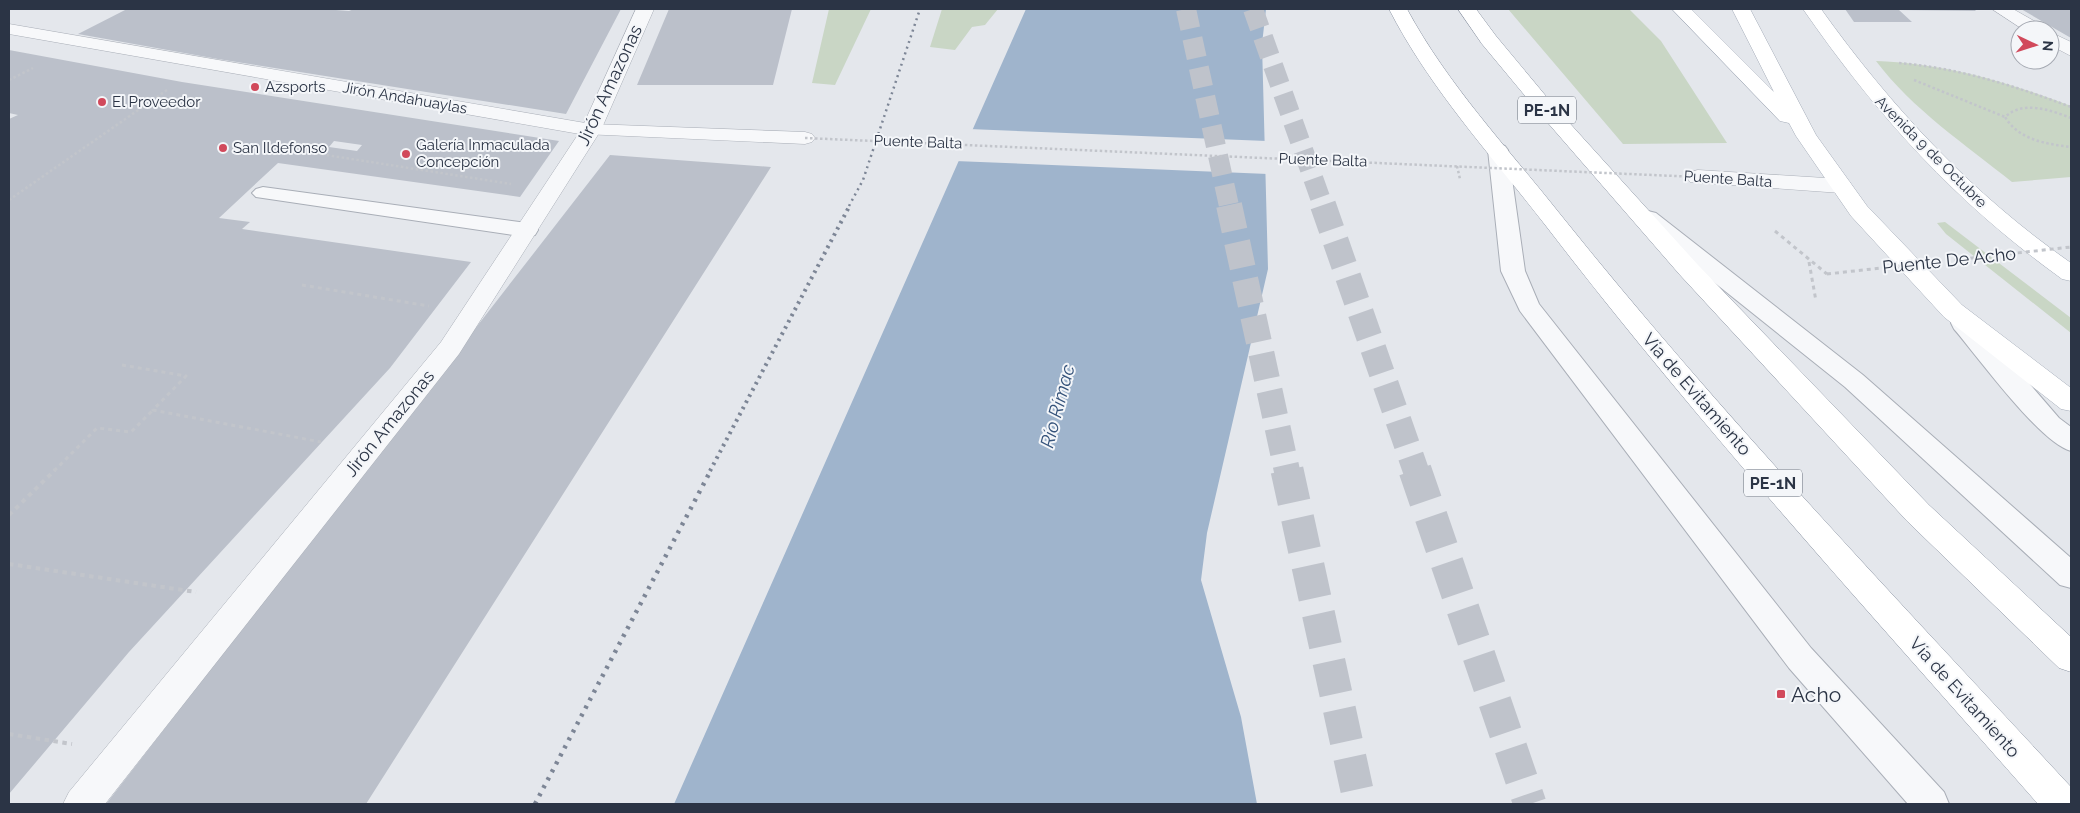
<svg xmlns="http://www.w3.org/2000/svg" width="2080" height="813" font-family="Raleway,sans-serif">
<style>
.green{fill:#c9d6c5}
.water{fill:#9fb4cc}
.pier{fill:#e4e7ec}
.building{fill:#bbc0ca;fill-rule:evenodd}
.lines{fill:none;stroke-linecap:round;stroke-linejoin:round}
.motorway-tunnel-far2{stroke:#bfc3cb;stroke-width:20;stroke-dasharray:20 10;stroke-linecap:butt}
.motorway-tunnel-far1{stroke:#bfc3cb;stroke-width:26;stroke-dasharray:26 12;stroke-linecap:butt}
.motorway-tunnel{stroke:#bfc3cb;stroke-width:33;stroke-dasharray:33 16;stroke-linecap:butt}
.service-casing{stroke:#a9aeb7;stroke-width:2}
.pedestrian-casing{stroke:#a9aeb7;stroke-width:1}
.minor-casing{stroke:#a9aeb7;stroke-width:1}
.tertiary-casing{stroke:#a9aeb7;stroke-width:1}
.primary-casing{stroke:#a3abb8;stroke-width:1}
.motorway-casing{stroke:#8b94a3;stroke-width:1}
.path-far2{stroke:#c2c5cb;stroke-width:2.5;stroke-dasharray:2.5 2.5;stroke-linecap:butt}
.path-far1{stroke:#c2c5cb;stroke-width:3;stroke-dasharray:4 4;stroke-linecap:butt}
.path{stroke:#c2c5cb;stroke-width:4;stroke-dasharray:4.5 4.5;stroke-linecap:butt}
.service{fill:#f7f8fa;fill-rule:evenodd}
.pedestrian{fill:#f7f8fa;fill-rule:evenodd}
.minor{fill:#f7f8fa;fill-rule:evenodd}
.tertiary{fill:#f7f8fa;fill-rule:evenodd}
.primary{fill:#fff;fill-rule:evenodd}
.motorway{fill:#fff;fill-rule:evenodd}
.rail-far2{stroke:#7d8696;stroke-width:2.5;stroke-dasharray:2 4;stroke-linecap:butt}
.rail-far1{stroke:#7d8696;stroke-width:4;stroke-dasharray:2.5 4.5;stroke-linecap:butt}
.rail{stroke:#7d8696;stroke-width:4.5;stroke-dasharray:3 6;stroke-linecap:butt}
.path-bridge-far1{stroke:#c2c5cb;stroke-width:2.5;stroke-dasharray:2.5 2.5;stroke-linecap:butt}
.path-bridge{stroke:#c2c5cb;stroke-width:3;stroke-dasharray:4 4;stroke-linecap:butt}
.poi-dot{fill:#d1495b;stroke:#f4f6f9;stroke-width:2}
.labels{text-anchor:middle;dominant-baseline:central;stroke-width:4;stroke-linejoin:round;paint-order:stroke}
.far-poi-label{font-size:15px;fill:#2b3445;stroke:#f4f6f9;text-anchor:start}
.far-street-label{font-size:15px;fill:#2b3445;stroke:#f4f6f9}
.shield{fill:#f4f6f9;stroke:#676e7b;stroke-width:1}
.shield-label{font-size:16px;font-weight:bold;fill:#2b3445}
.street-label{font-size:18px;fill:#2b3445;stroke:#f4f6f9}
.water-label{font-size:19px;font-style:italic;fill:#34527a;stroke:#f4f6f9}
.near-poi-label{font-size:21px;fill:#2b3445;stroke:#f4f6f9;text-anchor:start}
</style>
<rect width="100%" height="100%" fill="#e4e7ec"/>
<path class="green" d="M829,9H871L835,85L812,83Z
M942,9H998L985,25L972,27L955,50L930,47Z
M1508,9H1629L1661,41L1727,143L1623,144Z
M1876,61C1947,64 2004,81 2071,106V177L2012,182C1966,145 1912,109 1876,61Z
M1945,222L2071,318V333L1946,234L1937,223Z"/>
<path class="water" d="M1026,9H1266L1262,44L1268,269L1207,533L1201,580L1241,717L1257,804H674Z"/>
<path class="pier" d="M969,129L1267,141L1268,174L955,161Z"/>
<path class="building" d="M127,9H323L349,11L354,9H621L566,114L218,59L78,34Z
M669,9H792L773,85H637Z
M1845,9H1974L1976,11L1899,10L1912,22H1854Z
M2021,9H2071V38Z
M9,50L182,82L559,141L520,197L278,163L219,218L250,222L242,229L471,262L390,368L129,652L9,794V119L18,115L9,113ZM334,141L362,145L357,151L329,147ZM431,157L456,159L451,165L427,163Z
M610,155L771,167L366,804H106Z"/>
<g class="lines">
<path class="motorway-tunnel-far2" d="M1186,9L1229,206
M1253,9L1323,206"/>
<path class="motorway-tunnel-far1" d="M1229,205L1287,471
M1323,205L1416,471"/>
<path class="motorway-tunnel" d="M1287,470L1360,804
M1415,470L1530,804"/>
<g class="service-casing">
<path id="service" d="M1498,144L1505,146L1508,150L1525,271L1539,304L1811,648L1944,792L1949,804H1908L1789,668L1520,311L1501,271L1488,150L1491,146Z
M263,187L527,223L535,225L538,230L535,235L527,237L256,197L252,193L256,189Z
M1648,211L1656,213L1863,375L2071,558V588L2060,585L1845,387L1640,223L1637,218L1640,213Z
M1963,315L1972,317L2059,418L2071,427V451C2040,443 1978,357 1954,329L1951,323L1954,317Z"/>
</g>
<g class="pedestrian-casing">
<path id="pedestrian" d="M591,124L805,132L812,134L815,138L812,142L805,144L584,134L581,130L584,126Z
M1698,170L1841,179L1849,181L1852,186L1849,191L1841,193L1690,182L1687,177L1690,172Z"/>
</g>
<g class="minor-casing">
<path id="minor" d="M9,24L591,124L598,126L601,130L598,134L591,136L9,34Z"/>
</g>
<g class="tertiary-casing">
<path id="tertiary" d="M636,9H654L601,130L459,354L105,804H63L69,792L441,342L581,130Z
M1992,9H2013L2043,26L2046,30H2024Z
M2050,32L2071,42V56L2050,45Z"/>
</g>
<g class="primary-casing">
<path id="primary" d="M1672,9H1691L1774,92L1732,9H1750L1816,135L1867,206L1962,305L2071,388V411L2061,409L1944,317L1851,216L1796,136L1789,123L1780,121Z
M1803,9H1821C1891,107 1972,194 2071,263V281L2062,279C1955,202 1878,117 1803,9Z"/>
</g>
<g class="motorway-casing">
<path id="motorway" d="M1389,9H1407C1448,85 1507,147 1560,214C1720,414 1898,600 2071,787V804H2038C1871,614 1700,427 1546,226C1491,155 1430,89 1389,9Z
M1458,9H1476L1496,36L1555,107L1698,265L1929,505L2071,637V672L2059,668L1907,521L1680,275L1541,115L1482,44Z"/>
</g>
<path class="path-far2" d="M1899,63C1959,68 2015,86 2071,107
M9,80L33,68
M1914,80L2005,117
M2071,118C2050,110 2023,100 2005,117C2019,140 2046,144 2071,147
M307,152L511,184
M1457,166L1460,179
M9,200L167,90"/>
<path class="path-far1" d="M1775,231L1827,274
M1809,262L1816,301
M302,285L429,306
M122,365L186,376L153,410L321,442
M54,471L97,428L131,432L153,410"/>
<path class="path" d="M9,515L55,470
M9,564L196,592
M9,734L72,744"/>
<use href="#service" class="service"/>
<use href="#pedestrian" class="pedestrian"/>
<use href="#minor" class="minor"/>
<use href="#tertiary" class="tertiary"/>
<use href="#primary" class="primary"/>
<use href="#motorway" class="motorway"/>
<path class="rail-far2" d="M849,206L863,180L920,9"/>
<path class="rail-far1" d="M710,471L850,205"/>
<path class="rail" d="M535,804L711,470"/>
<path class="path-bridge-far1" d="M805,138L1698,177"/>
<path class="path-bridge" d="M1827,274L2071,247"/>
</g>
<g class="poi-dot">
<circle cx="255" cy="87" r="5"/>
<circle cx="102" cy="102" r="5"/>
<circle cx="223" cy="148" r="5"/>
<circle cx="406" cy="154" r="5"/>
<rect x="1776" y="689" width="10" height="10" rx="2.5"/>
</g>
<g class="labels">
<g class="far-poi-label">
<text x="265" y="87">Azsports</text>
<text x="112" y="102">El Proveedor</text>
<text x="416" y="145">Galería Inmaculada<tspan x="416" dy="17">Concepción</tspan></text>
<text x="233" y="148">San Ildefonso</text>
</g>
<g class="far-street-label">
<text transform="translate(405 98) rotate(10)">Jirón Andahuaylas</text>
<text transform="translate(918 142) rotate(2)">Puente Balta</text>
<text transform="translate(1931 152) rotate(45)">Avenida 9 de Octubre</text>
<text transform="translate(1323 160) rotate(2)">Puente Balta</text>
<text transform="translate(1728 179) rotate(4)">Puente Balta</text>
</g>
<g class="shield">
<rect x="1518" y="96.5" width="58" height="27" rx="4"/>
<rect x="1744" y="469.5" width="58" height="27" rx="4"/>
</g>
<g class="shield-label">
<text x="1547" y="110">PE-1N</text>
<text x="1773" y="483">PE-1N</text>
</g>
<g class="street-label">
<text transform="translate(609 85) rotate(-65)">Jirón Amazonas</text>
<text transform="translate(1949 260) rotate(-6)">Puente De Acho</text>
<text transform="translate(1697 394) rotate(49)">Vía de Evitamiento</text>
<text transform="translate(389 423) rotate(-51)">Jirón Amazonas</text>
<text transform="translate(1965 697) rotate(48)">Vía de Evitamiento</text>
</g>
<g class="water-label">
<text transform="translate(1057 406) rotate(-75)">Río Rímac</text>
</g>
<g class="near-poi-label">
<text x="1791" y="694">Acho</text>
</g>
</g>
<rect width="2080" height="813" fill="none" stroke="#2b3445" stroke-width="20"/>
<g transform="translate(2035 45) rotate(94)"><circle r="24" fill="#f4f6f9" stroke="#a4a8b1"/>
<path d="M0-4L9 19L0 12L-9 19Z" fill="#d1495b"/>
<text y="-8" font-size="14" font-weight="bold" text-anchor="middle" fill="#2b3445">N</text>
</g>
</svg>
